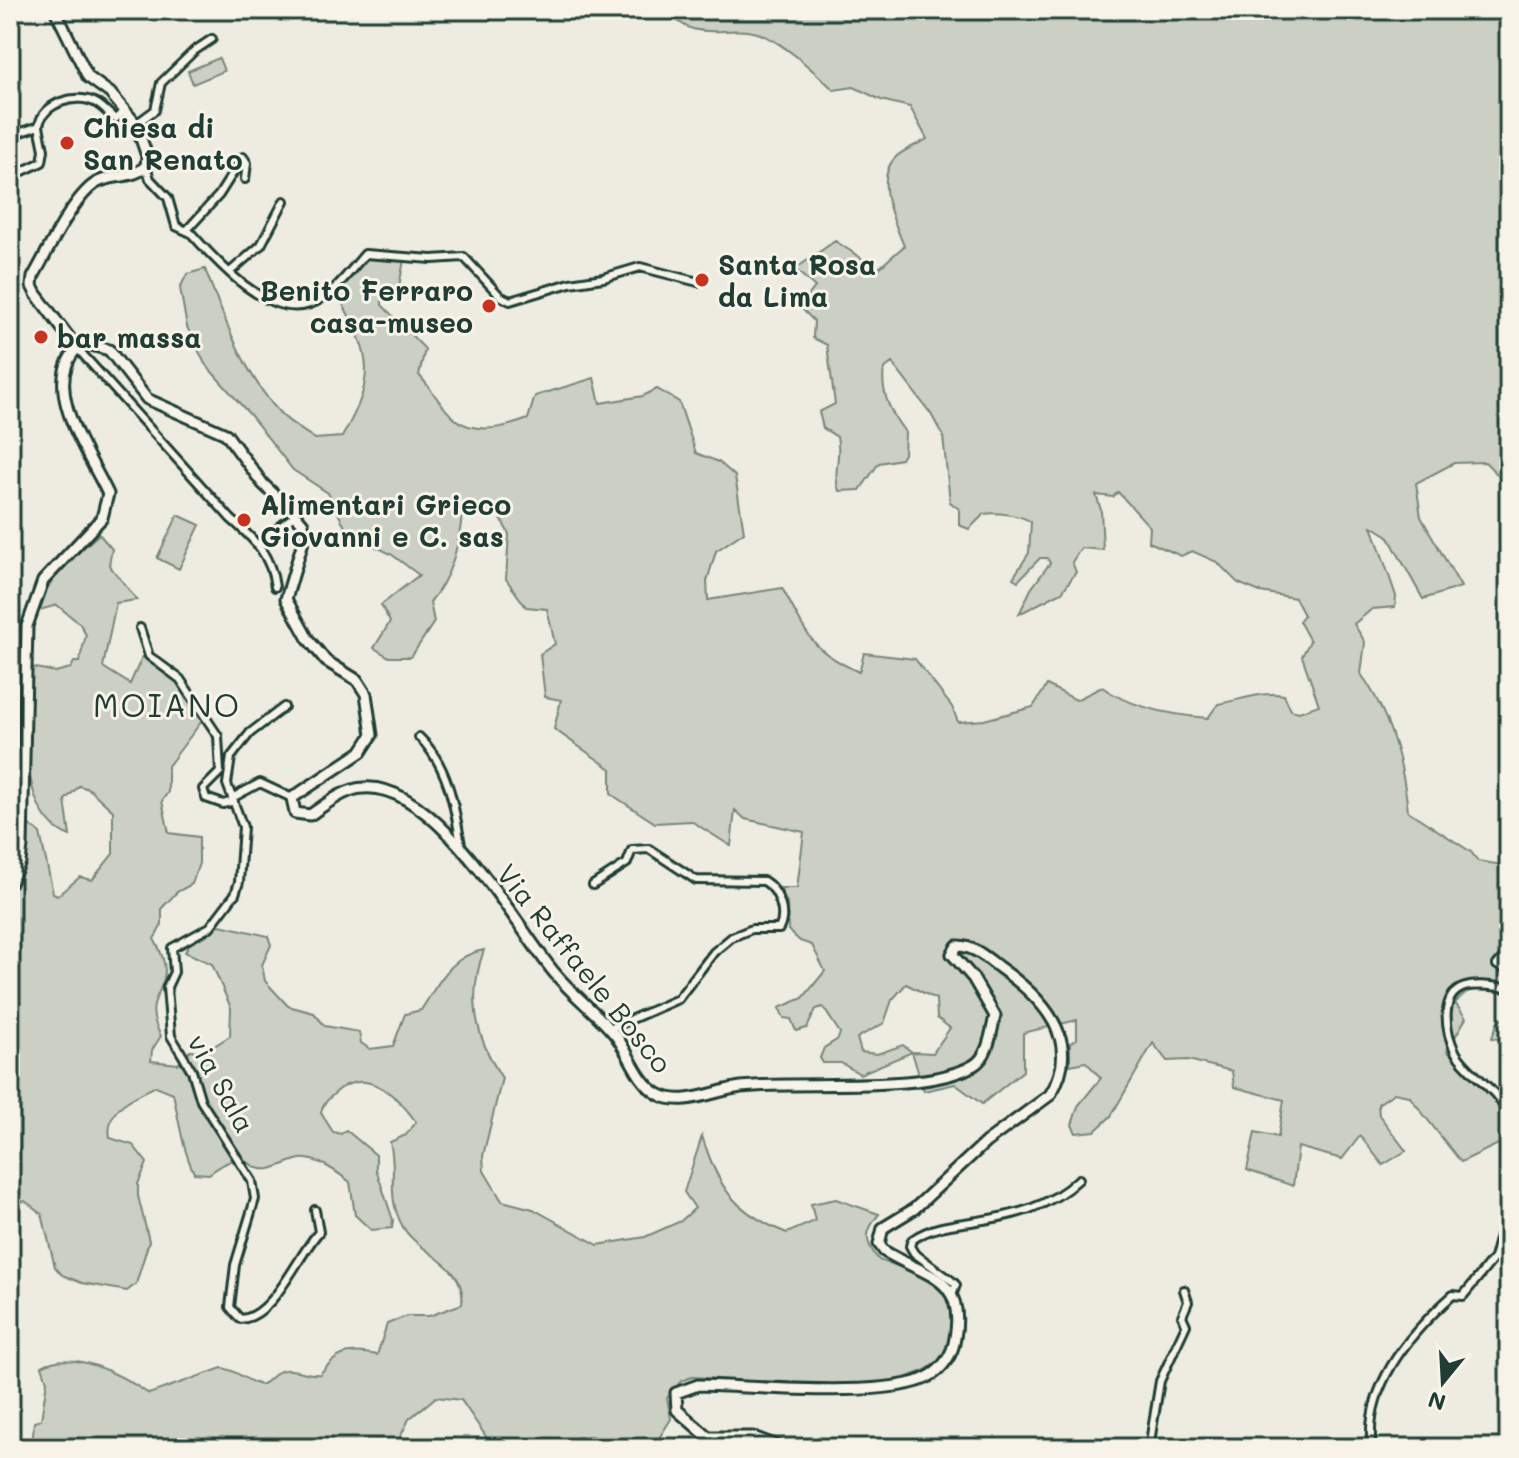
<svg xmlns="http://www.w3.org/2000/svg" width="1519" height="1458" font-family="Mali,sans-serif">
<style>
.green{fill:#cccfc4;stroke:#76867c;stroke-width:2;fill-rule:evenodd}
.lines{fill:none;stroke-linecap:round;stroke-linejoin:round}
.street-casing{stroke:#1f3d34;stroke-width:12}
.secondary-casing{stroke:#1f3d34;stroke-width:15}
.street{stroke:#f7f3e8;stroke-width:6}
.secondary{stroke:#f7f3e8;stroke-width:9}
.poi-dot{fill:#c8321e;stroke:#f7f3e8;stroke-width:3}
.labels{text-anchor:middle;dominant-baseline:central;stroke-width:6;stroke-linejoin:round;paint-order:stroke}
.poi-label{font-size:28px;font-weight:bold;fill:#1f3d34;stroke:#f7f3e8;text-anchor:start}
.street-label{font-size:28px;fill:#1f3d34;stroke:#f7f3e8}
.quarter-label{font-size:32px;letter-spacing:2px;fill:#1f3d34;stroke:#f7f3e8}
</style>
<rect width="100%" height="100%" fill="#eeece1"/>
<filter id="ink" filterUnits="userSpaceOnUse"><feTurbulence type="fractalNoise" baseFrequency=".0125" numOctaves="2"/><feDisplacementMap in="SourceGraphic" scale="16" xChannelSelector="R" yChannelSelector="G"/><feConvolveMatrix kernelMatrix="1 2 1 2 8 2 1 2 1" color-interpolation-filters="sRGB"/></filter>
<g filter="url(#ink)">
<path class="green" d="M669,10H1509V486L1485,462L1454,463L1416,483L1421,517L1461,587L1423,599L1388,536L1372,526L1396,596L1395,607L1372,609L1354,624L1365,642L1361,674C1390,714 1403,762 1408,811L1471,852L1478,861L1509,866V1012L1505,991L1470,989L1455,1003L1466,1018L1447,1051L1494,1097L1509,1139L1461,1162L1409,1096L1394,1093L1378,1104L1379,1115L1406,1151L1383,1165L1360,1136L1342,1159L1298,1147L1293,1186L1247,1170L1255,1132L1278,1137L1284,1100L1234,1087L1232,1071L1188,1060L1167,1061L1153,1043L1111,1116L1095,1131L1076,1133L1072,1125L1078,1106L1101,1078L1086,1062L1070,1065V1043L1077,1039V1020L1023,1033V1071L982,1104L955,1084L924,1091L912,1052L860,1074L841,1063H823L820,1058L824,1048L838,1039L840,1033L823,1007L816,1009L807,1028L796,1031L791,1019L784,1018L779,1008L803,998L825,971L812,945L800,941L788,930L787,903L780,888H797L804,832L745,819L735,810L731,846L691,821L655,823L611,794V769L554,729L561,700L545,697L540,654L555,644L547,609L526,607L506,579L509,534L495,508L462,516C458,549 451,577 430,602L434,622L411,657H389L374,648L390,622L381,605L419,575L391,554L348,533L328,493L293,470L251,416L205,364L187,327L180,288L187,274L205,269C224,318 244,374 280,413C289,423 304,431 315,439L342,437C379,373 370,354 336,291L370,256L404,260L397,297L383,292L382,305L425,349L419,375C431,388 442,408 455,419C475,435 507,427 528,419L535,396L594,378L600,403L643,396L657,389L679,402L696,453L719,462L735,476L744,532L716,551L707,581L708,600L782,588C808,634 808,649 859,672L864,653L915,659L952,707L958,722L984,720L1033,707L1047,685L1076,700L1102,687C1131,708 1171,715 1208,718L1218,704C1242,700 1260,691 1284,695L1291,710L1299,712L1319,705L1302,656L1310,641L1299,621L1304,615L1295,598L1260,592L1238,583L1217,562L1192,551L1181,556L1149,542L1150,527L1118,492L1113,497L1096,495L1101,510L1103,550L1081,548L1072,562L1076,572L1062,592L1019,614L1031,589L1050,563L1047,558H1040L1018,581L1013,578L1029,553L1031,522C1022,515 996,512 984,514L969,529L959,525V509L950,502L943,436L931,414L892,363L884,369C880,393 891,414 905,432L904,454L901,459L879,463L860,490L839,491C832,471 842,457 837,437L823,428L819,412L835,404L827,345L813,338L814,321L803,310L805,300L815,287L795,269L835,241L878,269L904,246C895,223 874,182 894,159C901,150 918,145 927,139L910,107L881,100L854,87L834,90C813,71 790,48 765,36C732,20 692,48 669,10ZM906,984L936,999L937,1018L950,1028L933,1053L912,1052L903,1045L877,1054L861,1052L857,1038L884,1023L892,1000Z
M219,58L224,71L193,84L188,71Z
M178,515L200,525L179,569L157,558Z
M99,534L112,549L109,565L137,600L116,603L103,667L130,684L142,657L171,670L204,718L168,766V792L162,801L169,833L199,837V863L192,884L177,892L162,908V925L154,939C186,993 135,989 161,1036L152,1050L151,1061L178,1064L190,1051H206L230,1036L231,1008L212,964L185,952L190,942L220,925L268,936L271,945L262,965L265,981L288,1006L314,1013L325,1026L359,1032L361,1043L370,1049L393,1046L405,1014L421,1010C438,984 451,955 484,950C467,997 475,1037 502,1078L483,1156L484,1171L502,1201L533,1209L598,1245L645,1237L681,1221L695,1208L684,1192L702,1136C719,1189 734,1212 787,1233L815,1221L811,1204L836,1199L879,1214C864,1232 864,1242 879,1260C908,1270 951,1279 951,1315C951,1331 951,1348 939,1360C898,1402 749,1380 692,1377L681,1381L667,1398L671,1419L659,1438L624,1445L590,1436L508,1447L487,1438L461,1400L436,1397L409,1419L395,1448H32L34,1422L41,1420L47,1381L42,1366C74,1348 123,1376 149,1394L222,1368C238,1370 246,1382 261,1385C269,1381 271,1376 278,1372C289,1365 307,1376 320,1374C337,1352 350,1349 377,1355L387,1324L407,1316H429L462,1304C467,1263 419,1255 403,1227C385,1195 398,1173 390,1142L406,1135L416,1122C397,1095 365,1065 335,1093C328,1099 323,1104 321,1113L333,1132L341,1134L346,1130L376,1155V1169L393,1220L392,1228L371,1230L355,1215L350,1182C337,1172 317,1157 300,1159C290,1161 280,1167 270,1169C243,1173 252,1142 209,1174L194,1173C182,1148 179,1120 173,1093L156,1086C133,1098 105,1107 110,1138L133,1145L147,1163L138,1184V1196L149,1241L136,1284L127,1291L82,1283L62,1275L55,1267L42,1214L25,1201L10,1204V890C26,869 27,850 28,824L40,833L53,893L58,895L80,877L92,880L113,854V811L89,789L79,786L65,800L70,836C14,816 28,714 27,666L55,672L71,668L74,662H79L86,635L80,624L57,605L36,611C49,576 72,558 99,534Z
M10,720C27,753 17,818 15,854L10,865Z
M1509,1016V1041L1492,1038L1498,1021Z"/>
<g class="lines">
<g class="street-casing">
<path id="street" d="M136,124L155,110L161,83L194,51L212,39
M10,136L39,126C42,103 77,92 96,103C103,107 109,114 115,119L126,111
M146,166L150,179L168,198L176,226L191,233C217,262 267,319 310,304C332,297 350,271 365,254L432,259L464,257L500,296L510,301L570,283L603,278L640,267L698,282
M10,177L42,162L44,150L39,126
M187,230L219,195L243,157L247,163L245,179
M231,271L261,245L284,201
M77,348L231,519C255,540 271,555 275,587
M259,543L295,515
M140,628L149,656L180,679L218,736L220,772L203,789L206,798L223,804L234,801
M284,707L250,733L231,757L227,784L243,827L239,882L235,894L210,927L172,948L174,972L167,987L171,1036L192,1071L201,1101L252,1181L255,1199L235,1265L230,1307L240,1319C273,1319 299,1253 319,1232L315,1210
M419,737C448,764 455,808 461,845
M232,798L260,783L292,798
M593,885L627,863L632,850L649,849L696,880L764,881C779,890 787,914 779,929H752L732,937L714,952L678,999L609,1029
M1509,951L1497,965L1509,971
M1509,988C1496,987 1478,983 1465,987C1438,995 1446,1034 1456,1053C1468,1073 1494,1086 1509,1114
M953,1293L956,1285L952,1281L914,1253L910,1246L912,1240C930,1227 950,1225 971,1222C1012,1216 1049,1208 1079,1179
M1149,1448L1160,1381L1186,1325L1182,1316L1188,1302L1184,1290
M1372,1448C1363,1387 1410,1333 1453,1295L1463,1296L1494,1258L1502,1228L1509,1225"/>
</g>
<g class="secondary-casing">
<path id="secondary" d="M55,10L88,77L110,93L136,124L147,156L146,166C133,179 114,174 98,182C74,194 47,253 33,277L32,286L36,294L77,348
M77,348L88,344L109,350L147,399L226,434L263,484L294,513L303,524L305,535L286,599L308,639L326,661L357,680L366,694L372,735L361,752L292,798L295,813L310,815C325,805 344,789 363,788C433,781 512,918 549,966C568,992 596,1011 616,1036C630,1054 637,1082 658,1094C682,1108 716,1090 741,1087C801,1080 926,1094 974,1065C989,1056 991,1032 995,1016L973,978L952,954L957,946C973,945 988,959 1000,968C1043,998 1084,1041 1050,1095L986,1142L914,1209L883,1228L879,1244L884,1251C926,1277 966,1276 955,1338C953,1354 943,1369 928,1377C888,1399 750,1386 698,1385L676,1393L677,1410L708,1437H753L783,1448
M10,883L20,862L22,846L27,626L43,581L102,518L108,494C89,453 40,388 77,348"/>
</g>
<use href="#street" class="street"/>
<use href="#secondary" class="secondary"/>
</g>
</g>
<g class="poi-dot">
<circle cx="67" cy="143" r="8"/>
<circle cx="702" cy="280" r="8"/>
<circle cx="489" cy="306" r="8"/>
<circle cx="41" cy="337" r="8"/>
<circle cx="244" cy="520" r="8"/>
</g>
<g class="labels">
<g class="poi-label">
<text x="83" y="127">Chiesa di<tspan x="83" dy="32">San Renato</tspan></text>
<text x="718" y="264">Santa Rosa<tspan x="718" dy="32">da Lima</tspan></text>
<text x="473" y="290" text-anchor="end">Benito Ferraro<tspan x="473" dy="32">casa-museo</tspan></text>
<text x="57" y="337">bar massa</text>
<text x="260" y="504">Alimentari Grieco<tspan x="260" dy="32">Giovanni e C. sas</tspan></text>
</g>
<g class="street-label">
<text transform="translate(585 968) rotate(51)">Via Raffaele Bosco</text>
<text transform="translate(222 1083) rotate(61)">via Sala</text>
</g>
<g class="quarter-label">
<text x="167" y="704">MOIANO</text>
</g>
</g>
<rect width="1519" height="1458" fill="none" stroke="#f7f3e8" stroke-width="40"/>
<rect x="20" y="20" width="1479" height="1418" fill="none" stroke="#1f3d34" stroke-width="3" filter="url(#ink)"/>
<g transform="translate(1443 1382) rotate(198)" stroke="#f7f3e8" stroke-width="6" paint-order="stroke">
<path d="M0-6L14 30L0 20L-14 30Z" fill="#1f3d34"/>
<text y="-12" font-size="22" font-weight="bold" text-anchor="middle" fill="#1f3d34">N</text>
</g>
</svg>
